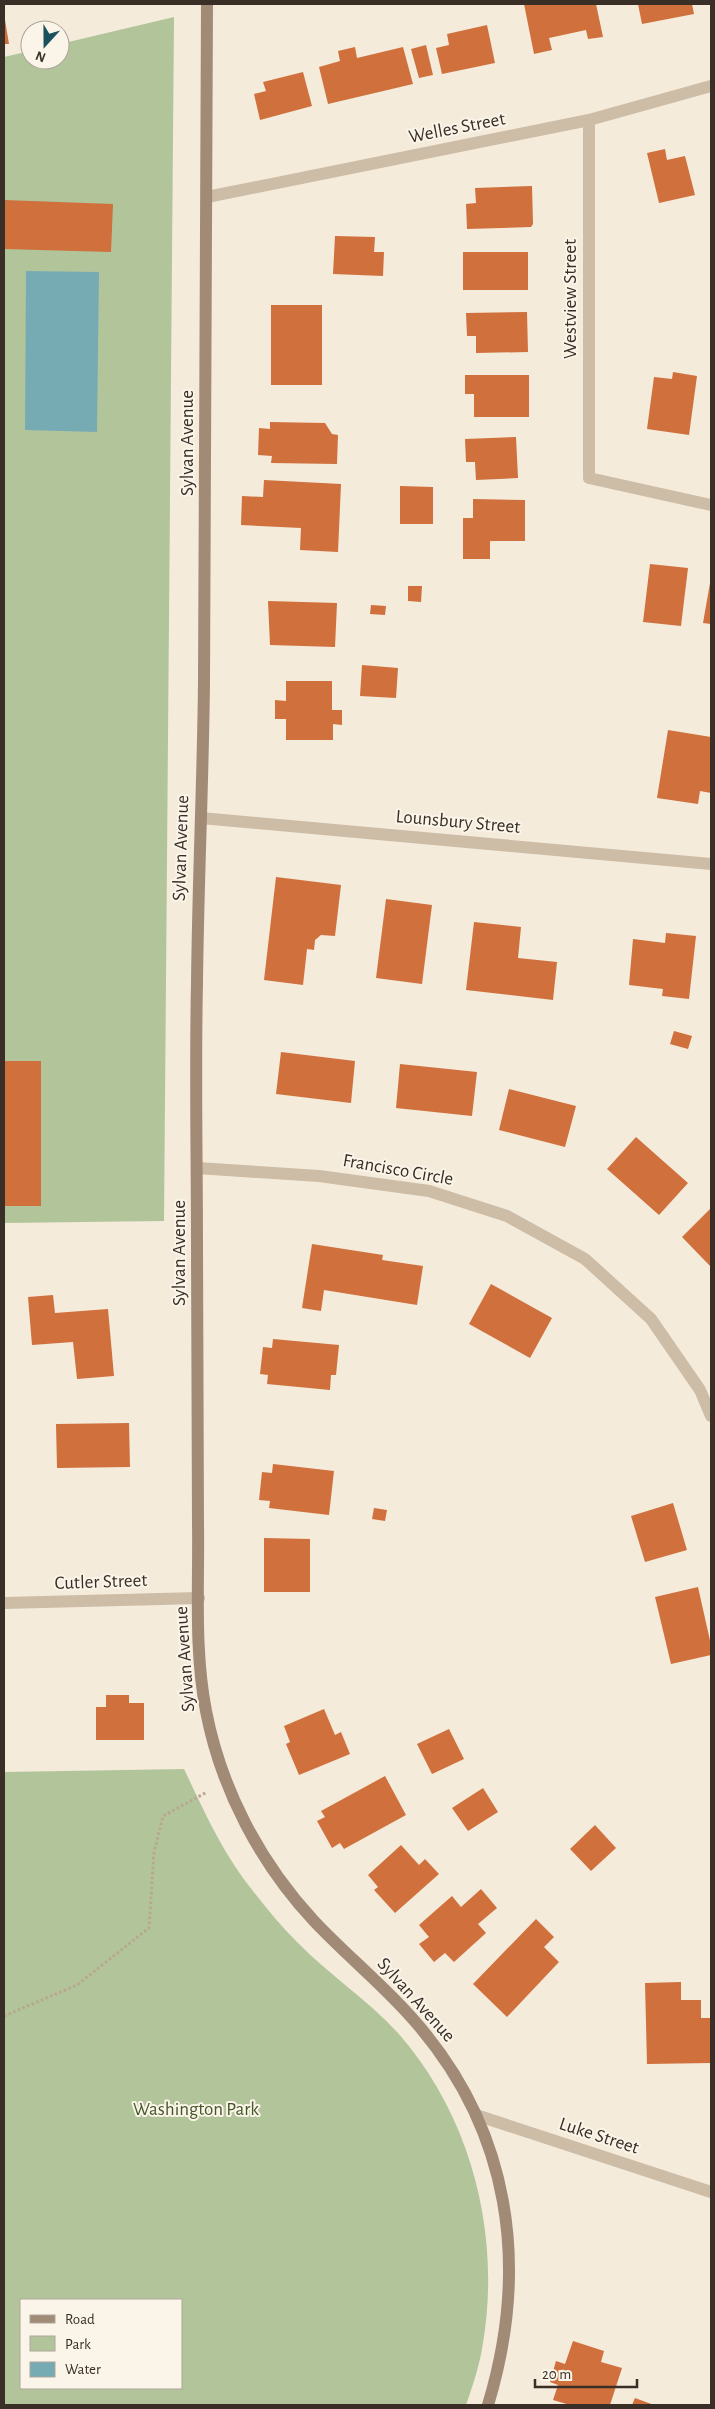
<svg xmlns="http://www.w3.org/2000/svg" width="715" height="2409" font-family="'Alegreya Sans',sans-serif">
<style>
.green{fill:#b2c59a;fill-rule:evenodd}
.water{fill:#77abb4}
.building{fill:#d0703d}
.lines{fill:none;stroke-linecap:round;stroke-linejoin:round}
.path{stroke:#b9a690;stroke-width:3;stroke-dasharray:2.5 2.5;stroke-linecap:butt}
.street{stroke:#cdbca6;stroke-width:12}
.secondary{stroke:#a18b77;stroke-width:12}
.labels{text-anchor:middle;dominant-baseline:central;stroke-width:4;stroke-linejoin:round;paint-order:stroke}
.street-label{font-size:19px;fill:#392f27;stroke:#fbf4e8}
.park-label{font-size:19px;fill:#435929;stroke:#fbf4e8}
</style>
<rect width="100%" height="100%" fill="#f4ebdb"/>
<path class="green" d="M174,17L164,1221L4,1223V57L30,51V60H60V44Z
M184,1769C204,1811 223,1854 253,1891C266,1908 281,1926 297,1942C329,1975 367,1999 398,2033C472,2117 501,2235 483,2343C480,2364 473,2385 466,2405H4V1772ZM21,2300H181V2388H21Z"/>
<path class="water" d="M26,271L99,272L97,432L25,430Z"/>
<path class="building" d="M524,4H596L603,37L588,39L586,30L549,38L552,50L534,54Z
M638,4H692L694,14L642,24Z
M4,14L9,44H4Z
M487,25L495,63L442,74L436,48L449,45L447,34Z
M426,45L433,75L419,78L411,49Z
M355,47L357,58L403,47L413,84L328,104L319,67L340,61L338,51Z
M303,72L312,106L260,120L254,94L266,91L263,82Z
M665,149L667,160L685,156L695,195L659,203L647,153Z
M532,186L533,224L531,227L467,229L466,204L476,203L475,188Z
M4,200L113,204L111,252L4,249Z
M335,236L375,237L374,252H384L383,276L333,274Z
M463,252H528V290H463Z
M271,305H322V385H271Z
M527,312L528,352L476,353V336H467L466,313Z
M673,372L697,376L689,435L647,429L654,377L672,379Z
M465,375H529V417H474V394H465Z
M270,422L325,423L332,434L338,435L337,464L271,463L272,456L258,455L259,428L270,429Z
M516,437L518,478L476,480L475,462H466L465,439Z
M264,480L341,484L338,552L300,550L301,528L241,525L242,496L263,497Z
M400,486L433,487V524H400Z
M473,499L525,500V541H490V559H463V518H473Z
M650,564L688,568L681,626L643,622Z
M710,583H711V624L703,623Z
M408,586H422L421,602L408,601Z
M268,601L337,603L335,647L270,645Z
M371,605L386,606L385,615L370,614Z
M362,665L398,668L396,698L360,696Z
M286,681H332V710H342V725L333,724V740H286V719H275V700L286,701Z
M668,730L711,737V793L700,791L698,804L657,798Z
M276,877L341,885L335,936L321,935L315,940L314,950L307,949L303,985L264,980Z
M386,899L432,905L422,984L376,978Z
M474,922L521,927L518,958L557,962L553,1000L466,990Z
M666,933L696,936L689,999L662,996L663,989L629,985L633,939L665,943Z
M674,1031L692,1036L688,1049L670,1044Z
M281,1052L355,1061L351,1103L276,1094Z
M4,1061H41V1206H4Z
M400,1064L477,1072L472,1116L396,1108Z
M509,1089L576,1106L565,1147L499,1130Z
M636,1137L688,1183L659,1215L607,1169Z
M711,1208V1267L682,1237Z
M312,1244L383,1255L382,1260L423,1266L417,1305L324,1290L321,1311L302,1308Z
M491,1284L552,1318L530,1358L469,1324Z
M53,1295L55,1313L108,1309L114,1376L77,1379L73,1342L32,1345L28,1297Z
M273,1339L339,1345L336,1375H331L330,1390L267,1384L268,1375L260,1374L263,1347L272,1348Z
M129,1423L130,1467L57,1468L56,1424Z
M273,1464L334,1471L329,1515L269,1508L270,1501L259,1500L262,1472L272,1473Z
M673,1503L687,1550L645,1562L631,1516Z
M374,1508L387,1510L385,1521L372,1519Z
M264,1538L310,1539V1592H264Z
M698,1587L711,1645V1655L671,1664L655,1597Z
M106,1695H129V1703H144V1740H96V1707H106Z
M324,1709L335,1735L341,1732L350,1754L299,1775L286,1744L290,1742L284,1726Z
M449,1729L464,1759L432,1774L417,1744Z
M385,1776L406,1815L344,1849L340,1843L332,1848L317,1821L325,1817L321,1811Z
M483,1788L498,1812L468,1831L452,1808Z
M595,1825L616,1848L591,1871L570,1849Z
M401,1845L419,1865L425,1859L439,1874L395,1913L374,1890L378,1887L368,1875Z
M481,1889L497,1908L478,1924L486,1933L454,1962L445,1953L434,1962L419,1944L429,1937L419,1925L452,1896L461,1907Z
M536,1919L554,1937L544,1947L559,1962L507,2017L473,1984Z
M681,1982V2000H701V2018H711V2063L647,2064L645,1983Z
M573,2341L604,2351L601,2362L622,2368L610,2405H570L553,2400L558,2385L550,2382L556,2361L565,2364Z
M635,2398L654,2405H632Z"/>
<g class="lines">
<path class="path" d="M4,2016L77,1985L149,1928L154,1852L163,1816L207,1792"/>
<path class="street" d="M589,120V478L711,505
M207,197L589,120L711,86
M201,818L711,864
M197,1168L319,1176L429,1191L507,1216L585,1259L651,1319L700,1390L711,1416
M4,1603L199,1598
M476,2115L711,2192"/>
<path class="secondary" d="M207,4C207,230 207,456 204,682C203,782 198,883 197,983C195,1071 197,1159 197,1247C198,1339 198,1431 198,1523C199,1585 194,1650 206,1711C221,1789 260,1863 314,1921C345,1954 381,1983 412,2018C511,2129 530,2266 488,2405"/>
</g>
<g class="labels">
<g class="street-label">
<text transform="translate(457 128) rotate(-11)">Welles Street</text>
<text transform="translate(570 299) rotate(-90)">Westview Street</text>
<text transform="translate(187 443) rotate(-90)">Sylvan Avenue</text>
<text transform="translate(458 822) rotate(5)">Lounsbury Street</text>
<text transform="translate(181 848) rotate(-88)">Sylvan Avenue</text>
<text transform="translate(398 1170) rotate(10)">Francisco Circle</text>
<text transform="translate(179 1253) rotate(-90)">Sylvan Avenue</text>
<text transform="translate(101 1582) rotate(-2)">Cutler Street</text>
<text transform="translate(185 1659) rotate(-94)">Sylvan Avenue</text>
<text transform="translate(416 2000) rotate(48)">Sylvan Avenue</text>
<text transform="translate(599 2136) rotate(18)">Luke Street</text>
</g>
<g class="park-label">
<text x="196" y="2109">Washington Park</text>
</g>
</g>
<rect width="715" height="2409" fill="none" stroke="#392f27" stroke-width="10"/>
<rect x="20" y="2299" width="162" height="90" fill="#fbf4e8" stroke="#ada59b"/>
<rect x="30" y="2315" width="25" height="8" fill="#a18b77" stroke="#ada59b"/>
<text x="65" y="2324" font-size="15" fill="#392f27">Road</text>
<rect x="30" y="2336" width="25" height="15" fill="#b2c59a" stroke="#ada59b"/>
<text x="65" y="2349" font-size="15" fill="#392f27">Park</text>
<rect x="30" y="2362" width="25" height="15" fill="#77abb4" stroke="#ada59b"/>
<text x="65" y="2374" font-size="15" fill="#392f27">Water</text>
<g transform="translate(45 45) rotate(201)"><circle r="24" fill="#fbf4e8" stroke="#ada59b"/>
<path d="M0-4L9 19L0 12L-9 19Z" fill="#19525e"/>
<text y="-8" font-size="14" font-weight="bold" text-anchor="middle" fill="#392f27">N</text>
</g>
<path d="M535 2379v8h102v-8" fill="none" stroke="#392f27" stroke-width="2.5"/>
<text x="542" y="2379" font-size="15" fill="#392f27" stroke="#fbf4e8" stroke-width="4" paint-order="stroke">20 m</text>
</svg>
